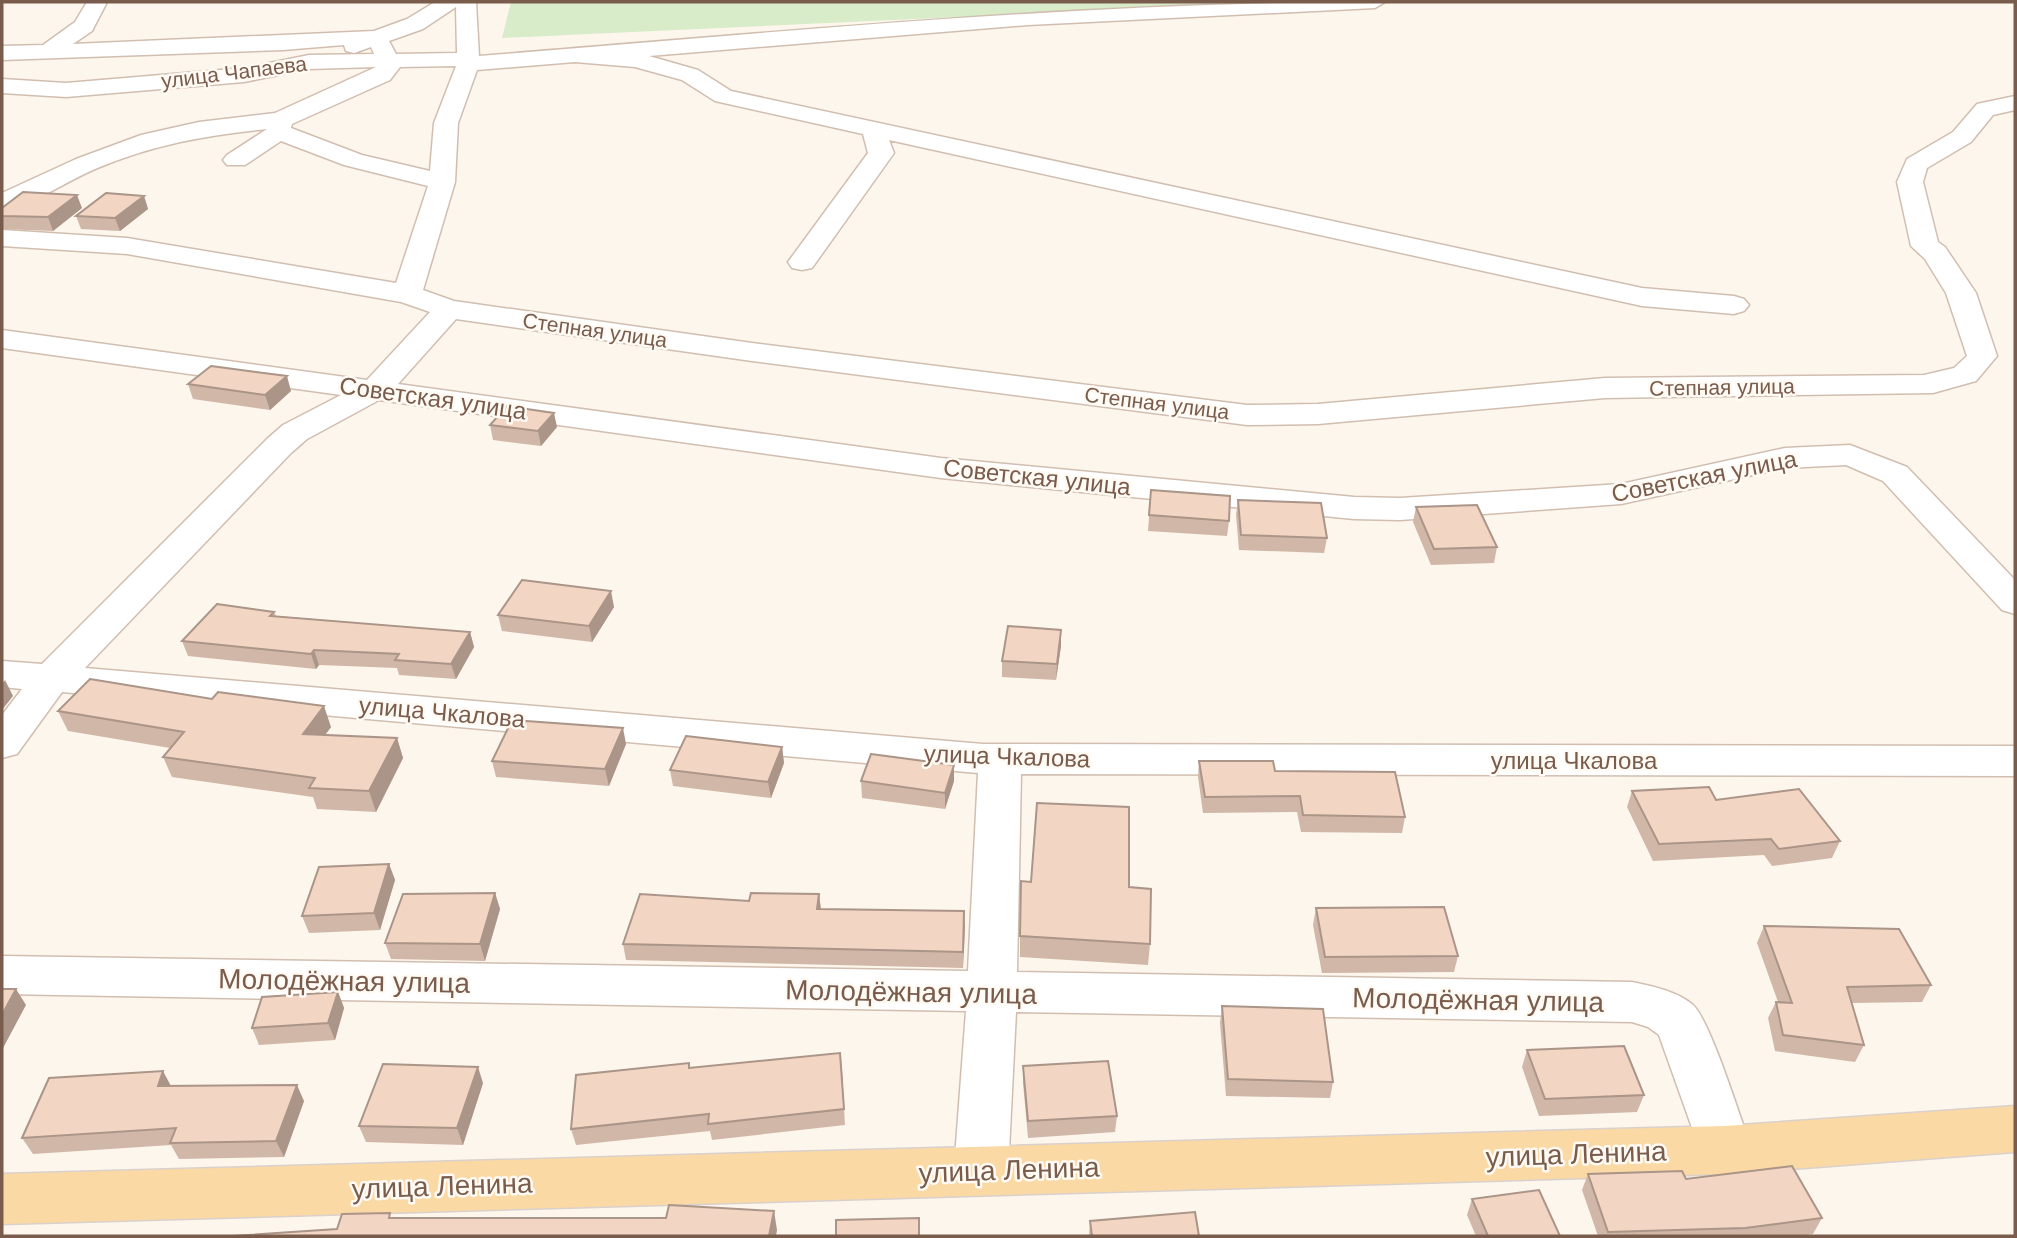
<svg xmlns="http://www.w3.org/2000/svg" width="2017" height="1238" font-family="Helvetica,sans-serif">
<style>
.green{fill:#d8ecc9}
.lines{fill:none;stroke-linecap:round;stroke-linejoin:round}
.minor-casing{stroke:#d1beb0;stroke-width:3}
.major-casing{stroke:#dad1cd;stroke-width:3}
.minor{fill:#fff;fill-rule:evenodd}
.major{fill:#fbd9a5;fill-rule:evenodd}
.wall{fill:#d1b7a8}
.shaded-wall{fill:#aa9588}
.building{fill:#f3d5c3;stroke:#aa9588;stroke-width:2}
.labels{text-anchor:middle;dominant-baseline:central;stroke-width:5;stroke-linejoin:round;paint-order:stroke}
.far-street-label{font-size:21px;fill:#7a5c4d;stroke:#fffaf3}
.street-label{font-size:24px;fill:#7a5c4d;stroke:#fffaf3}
.near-street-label{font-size:28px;fill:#7a5c4d;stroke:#fffaf3}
</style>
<rect width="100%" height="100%" fill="#fdf6ec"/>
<path class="green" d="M511,2H1283L502,38Z"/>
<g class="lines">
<g class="minor-casing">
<path id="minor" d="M87,2H107L92,31L73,44L374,31L407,19L435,2H476L479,56C781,32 1082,2 1385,2L1375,8L1028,25L649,56L698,70L731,91L1642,288L1734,296L1744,299L1749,305L1744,311L1734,314L1642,306L889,140L894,153L812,268L802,270L792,268L788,262L868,153L863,134L715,101L682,80L635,67L575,62L477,70L458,123L455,182L423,290L454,301L752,343L1247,405L1318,404L1605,378L1924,375L1954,368L1967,356L1946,293L1925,259L1911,246L1897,182L1907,159L1953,132L1977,104L2015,96V110L1993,115L1971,142L1927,168L1923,182L1938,242L1945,247L1976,293L1997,356L1976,381L1933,393L1605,398L1318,424L1247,425L752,361L456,319L398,384L941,458L1354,497L1400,498L1621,484L1785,448L1850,445L1907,467L2015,580V614L2002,610L1883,481L1846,465L1785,468L1621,504L1400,520L1354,519L941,478L379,400L307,439L291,453L85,668L983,744L2015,746V776L1021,774L1017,972L1632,982C1651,986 1677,991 1693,1005C1711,1022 1741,1121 1752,1150L1744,1167L1725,1174L1706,1167L1659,1035L1648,1027L1632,1022L1016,1012L1008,1171L1000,1188L981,1195L962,1188L954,1171L966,1011L2,994V956L968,971L978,773L62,692L17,754L2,758V715L22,689L2,687V661L42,664L267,439L283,425L341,395L2,348V330L367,380L430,312L401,302L127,254L2,246V230L127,238L396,283L428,186L344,165L281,141L245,165H227L223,160L227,155L267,129C206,135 151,145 95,169C65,182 34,204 2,211V193L76,159L141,135L199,122L275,113L376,67L309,69L244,82L66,97L2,93V79L66,83L244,68L309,55L374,54L371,47L354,53L346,51L344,45L283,50L2,60V46L43,45L75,22ZM456,7L457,53L396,54L389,41L423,29ZM456,66L434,123L430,171L362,155L291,128L292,124L390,80L400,67Z"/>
</g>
<g class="major-casing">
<path id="major" d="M2015,1106V1152L1725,1174L2,1224V1174L1725,1126Z"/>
</g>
<use href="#minor" class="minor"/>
<use href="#major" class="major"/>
</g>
<path class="wall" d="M144,196L148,209L120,231L81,229L76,216Z
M2,208H82L53,231L2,229Z
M188,384L291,391L270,410L193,399Z
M490,425L557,427L541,446L493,440Z
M1151,490L1229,521L1227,536L1148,531Z
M1238,500L1327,538L1324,553L1239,550L1236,515Z
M1416,507L1497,547L1494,563L1431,565L1413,522Z
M614,607L592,642L502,631L498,615Z
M274,612L276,616L470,632L474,647L456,679L399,675L397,668L319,665L316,669L188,656L182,641Z
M1061,630V646L1056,680L1002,677V661Z
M58,711L331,727L325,735L397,738L403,758L376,812L317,809L313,797L172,777L163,757L170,748L68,731Z
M626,744L609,786L496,777L492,761Z
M782,747L784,763L771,798L673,786L670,770Z
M1199,761L1275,771L1405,817L1402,833L1301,832L1297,812L1203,813L1198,777Z
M861,781H954L945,809L862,798Z
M1632,791L1716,800L1840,841L1832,858L1772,866L1764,855L1653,861L1627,807Z
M389,864L395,880L380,930L309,933L302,916Z
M1129,887L1150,944L1148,965L1020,957V936Z
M495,893L500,909L485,961L391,959L385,943Z
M819,894L821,909L964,911L963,968L626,960L623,944L749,901Z
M1316,908L1458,956L1454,972L1322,973L1313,925Z
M1764,926L1931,985L1922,1002L1852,1003L1864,1045L1855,1062L1775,1051L1768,1018L1776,1002H1778L1757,943Z
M338,992L344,1008L335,1040L259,1045L252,1028Z
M1222,1006L1333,1082L1330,1098L1226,1096L1220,1023Z
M1527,1050L1644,1095L1637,1112L1539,1116L1522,1067Z
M840,1053L845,1125L712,1140L710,1131L576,1145L571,1129L690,1068Z
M1023,1066L1117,1116L1115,1132L1028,1138L1023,1083Z
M483,1083L463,1145L366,1142L359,1126Z
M171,1086L304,1101L284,1157L179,1159L171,1145L33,1154L22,1138Z
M1588,1174L1686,1179L1822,1218L1813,1234L1798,1236H1598L1582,1190Z
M1472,1199L1560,1236H1476L1467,1215Z
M1090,1221L1199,1236H1089Z"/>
<path class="shaded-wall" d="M77,195L82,208L53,231L48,217Z
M144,196L148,209L120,231L115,218Z
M287,376L291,391L270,410L265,395Z
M554,413L557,427L541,446L538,431Z
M611,591L614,607L592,642L589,626Z
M1061,630V646L1056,680L1057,664Z
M470,632L474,647L456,679L451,664Z
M314,650L319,665L316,669L311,654Z
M5,680L13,696L2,710V684Z
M324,706L331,727L310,755L303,734Z
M623,728L626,744L609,786L605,769Z
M397,738L403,758L376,812L369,791Z
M782,747L784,763L771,798L768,782Z
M954,765V781L945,809V793Z
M389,864L395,880L380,930L374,913Z
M495,893L500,909L485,961L480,944Z
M819,894L821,911L817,909Z
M964,911L965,927L963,968V952Z
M16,989L26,1005L2,1050V1015Z
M338,992L344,1008L335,1040L328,1023Z
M840,1053L842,1069L845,1125L844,1109Z
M478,1067L483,1083L463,1145L457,1128Z
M163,1071L172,1088L158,1086Z
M297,1085L304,1101L284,1157L276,1141Z
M774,1211L777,1230L776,1236H769Z"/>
<path class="building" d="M23,192L77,195L48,217L2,216V208Z
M106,193L144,196L115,218L76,216Z
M211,366L287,376L265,395L188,384Z
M507,406L554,413L538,431L490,425Z
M1151,490L1230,496L1229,521L1149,515Z
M1238,500L1321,503L1327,538L1241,535Z
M1477,505L1497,547L1434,549L1416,507Z
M522,580L611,591L589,626L498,615Z
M217,604L274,612L270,616L470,632L451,664L395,660L399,654L314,650L311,654L182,641Z
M1008,626L1061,630L1057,664L1002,661Z
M90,679L212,699L218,692L324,706L303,734L397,738L369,791L309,788L315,778L163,757L184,732L58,711Z
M512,720L623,728L605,769L492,761Z
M686,736L782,747L768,782L670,770Z
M871,754L954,765L945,793L861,781Z
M1199,761H1273L1275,771L1395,772L1405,817L1303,815L1300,796L1205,797Z
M1709,787L1716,800L1799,789L1840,841L1779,849L1771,839L1659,844L1632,791Z
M1037,803L1129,807V887L1151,889L1150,944L1020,936L1021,881L1031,882Z
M389,864L374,913L302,916L319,867Z
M495,893L480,944L385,943L403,894Z
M751,893L819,894L817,909L964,911L963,952L623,944L640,894L749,901Z
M1444,907L1458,956L1325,957L1316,908Z
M1764,926L1899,929L1931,985L1847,987L1864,1045L1783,1035L1776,1002L1792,1003Z
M2,989H16L2,1015Z
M338,992L328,1023L252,1028L262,997Z
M1222,1006L1323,1009L1333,1082L1228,1079Z
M1624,1046L1644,1095L1545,1099L1527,1050Z
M840,1053L844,1109L708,1124L709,1114L571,1129L576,1075L689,1063V1068Z
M1108,1061L1117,1116L1028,1121L1023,1066Z
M383,1064L478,1067L457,1128L359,1126Z
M163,1071L158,1086L297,1085L276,1141L170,1143L176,1128L22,1138L49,1078Z
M1792,1166L1822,1218L1745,1228L1608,1232L1588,1174L1682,1171L1686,1179Z
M1539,1190L1560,1236H1488L1472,1199Z
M669,1205L774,1211L769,1236H232L337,1229L342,1214L390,1213L389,1218H666Z
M1195,1212L1199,1236H1092L1090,1221Z
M919,1218V1236H836V1220Z"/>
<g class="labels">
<g class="far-street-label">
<text transform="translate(234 72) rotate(-7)">улица Чапаева</text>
<text transform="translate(595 330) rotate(8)">Степная улица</text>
<text transform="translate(1722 387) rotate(-1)">Степная улица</text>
<text transform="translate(1157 403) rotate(7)">Степная улица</text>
</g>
<g class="street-label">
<text transform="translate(433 398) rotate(8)">Советская улица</text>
<text transform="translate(1704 476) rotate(-11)">Советская улица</text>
<text transform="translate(1037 477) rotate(6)">Советская улица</text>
<text transform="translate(442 712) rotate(5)">улица Чкалова</text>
<text transform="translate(1007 756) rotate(2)">улица Чкалова</text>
<text x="1574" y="760">улица Чкалова</text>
</g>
<g class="near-street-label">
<text transform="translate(344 981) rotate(1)">Молодёжная улица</text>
<text transform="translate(911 992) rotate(1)">Молодёжная улица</text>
<text transform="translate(1478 1000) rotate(1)">Молодёжная улица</text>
<text transform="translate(1576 1154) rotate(-2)">улица Ленина</text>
<text transform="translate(1009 1170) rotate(-2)">улица Ленина</text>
<text transform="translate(442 1186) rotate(-2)">улица Ленина</text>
</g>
</g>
<rect width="2017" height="1238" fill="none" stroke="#7a5c4d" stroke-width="7"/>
</svg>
